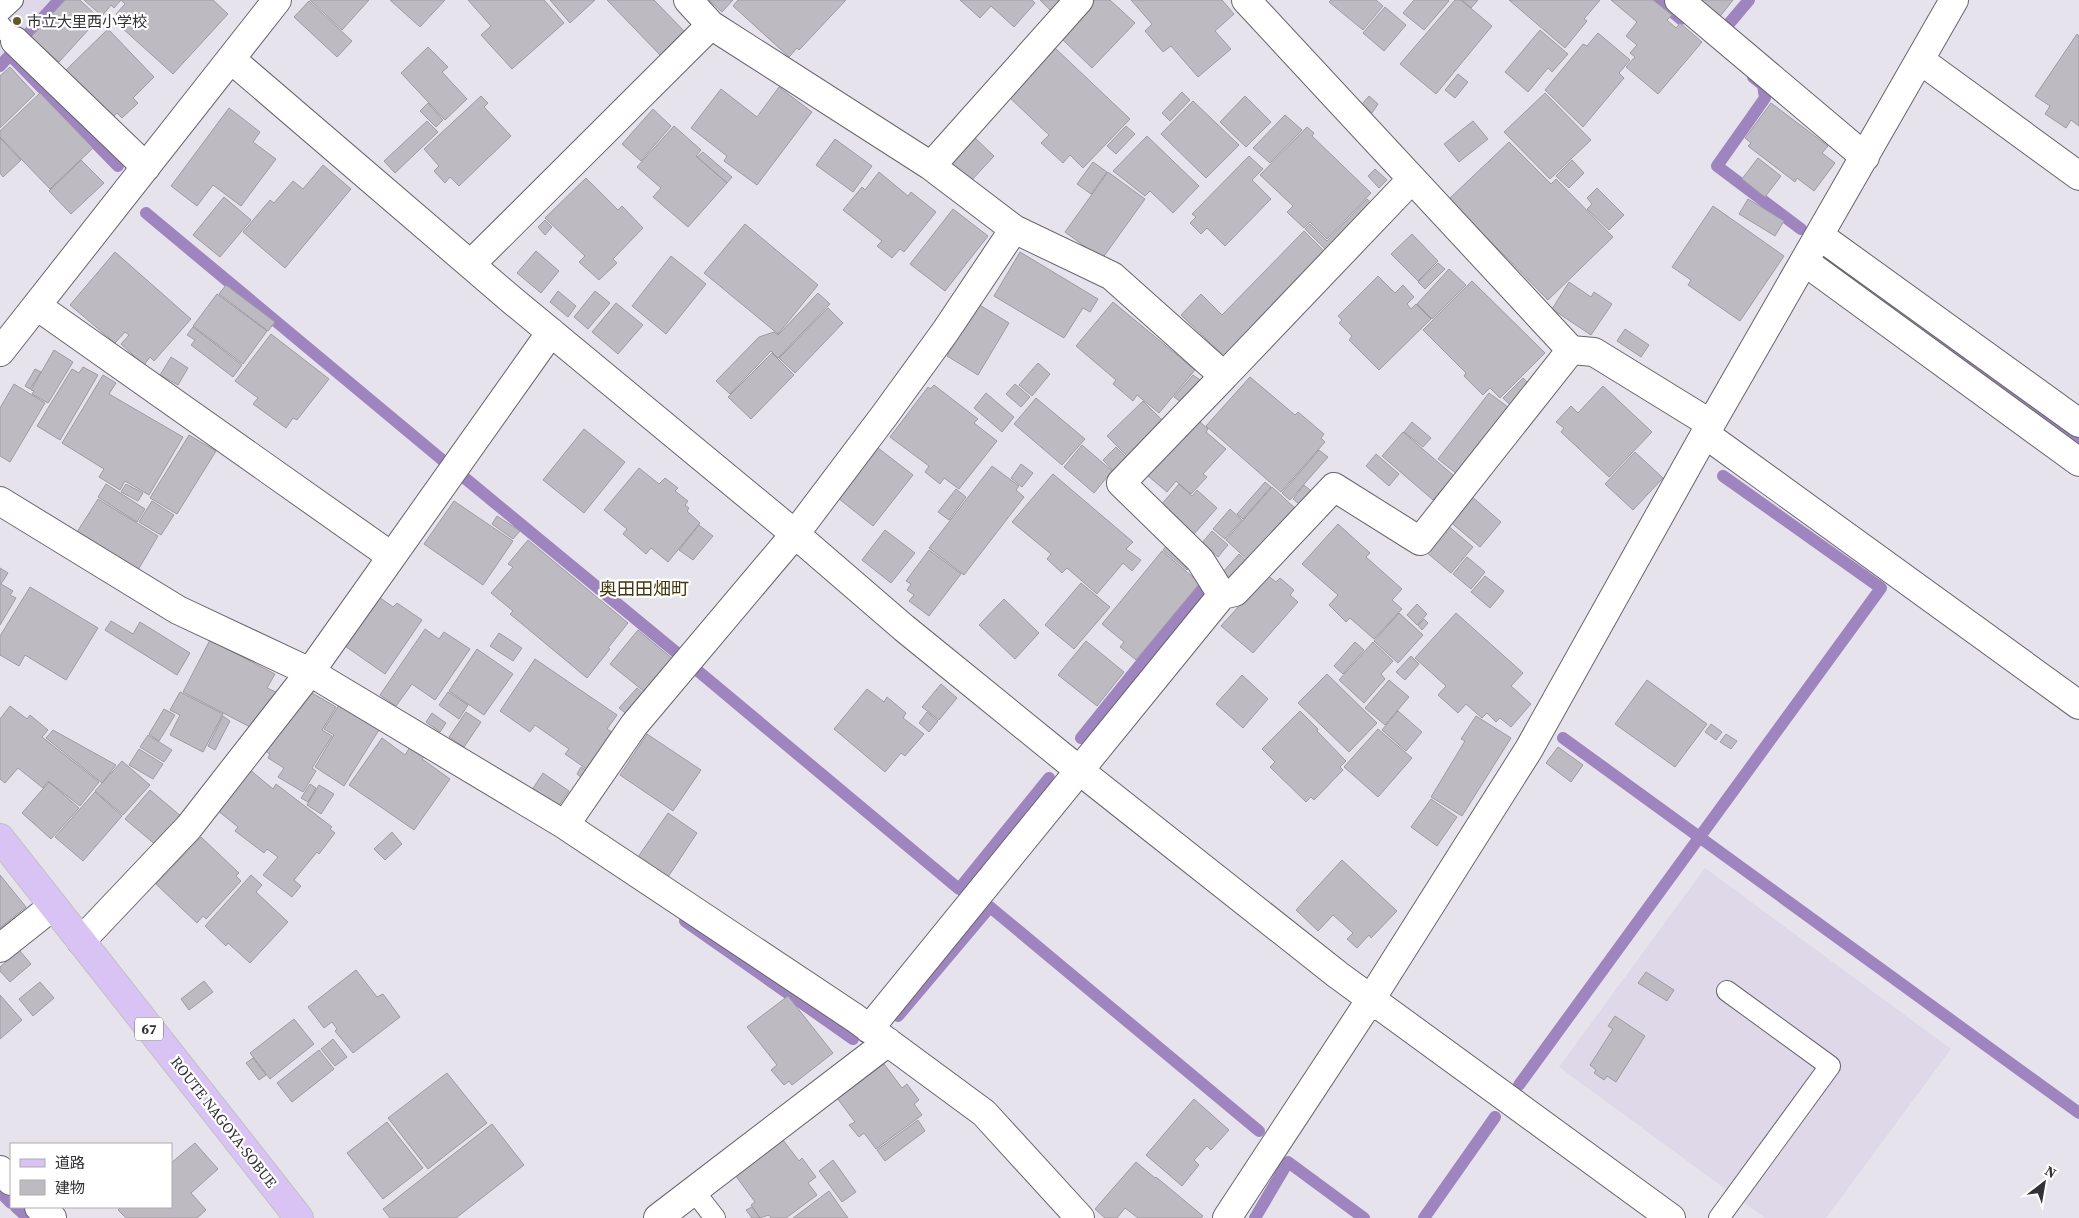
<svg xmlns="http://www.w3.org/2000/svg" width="2079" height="1218" font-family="'Source Serif 4','Noto Sans JP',serif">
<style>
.built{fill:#ded8e8}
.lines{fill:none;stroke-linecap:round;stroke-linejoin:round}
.stream{stroke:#9f85bf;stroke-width:12}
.building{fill:#bdbac2;stroke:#9e9ba3}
.lane-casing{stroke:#68656d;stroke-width:22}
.street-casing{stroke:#68656d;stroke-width:30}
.secondary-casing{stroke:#68656d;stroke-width:30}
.primary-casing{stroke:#c2c1c2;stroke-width:30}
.lane{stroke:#fff;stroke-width:20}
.street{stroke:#fff;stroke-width:28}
.secondary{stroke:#fff;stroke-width:28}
.primary{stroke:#d9c2f4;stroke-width:28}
.poi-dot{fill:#665825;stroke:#fff;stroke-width:2}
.labels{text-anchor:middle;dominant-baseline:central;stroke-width:4.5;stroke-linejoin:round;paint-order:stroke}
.shield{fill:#fff;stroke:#706f72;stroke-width:1}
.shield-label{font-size:14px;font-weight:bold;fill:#323135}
.poi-label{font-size:15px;fill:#323135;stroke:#fff;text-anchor:start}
.street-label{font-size:15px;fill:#323135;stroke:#fff}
.quarter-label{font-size:18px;fill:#41360c;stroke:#fff}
</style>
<rect width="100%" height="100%" fill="#e7e3ec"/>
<path class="built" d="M0,0H52L0,58Z
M1705,868L1951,1049L1826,1218H1765L1559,1067Z"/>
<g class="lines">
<path class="stream" d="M1658,0L1681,19
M1727,26L1749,0
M29,33L59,0
M0,66L10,55L118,166
M1753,77L1763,85L1765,98L1717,166L1801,229
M146,213L446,463
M1827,260L2079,443
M466,479L677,653
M698,671L959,889L1049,778
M1081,738L1202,588
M1563,738L2079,1113
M685,921L853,1039
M898,1016L990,907L1259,1131
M1519,1085L1881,588L1723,476
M0,1192L11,1203
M16,1207L28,1218
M1255,1218L1288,1162L1364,1218
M1424,1218L1495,1117"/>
</g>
<path class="building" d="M65,0H80L99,18L59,62L31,37Z
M84,0H121L114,8L111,5L102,16Z
M121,0H213L228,14L173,74L121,27L125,22L116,14L125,4Z
M310,0H369L342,30Z
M390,0H445L420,27Z
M468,0H544L564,23L512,69L481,35L491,26Z
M550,0H595L570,23Z
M607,0H654L684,31L660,55Z
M709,0H733L722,12Z
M738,0H846L799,50L797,48L789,57L733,6Z
M960,0H1032L1035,3L1014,27L991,6L980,18Z
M1040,0H1063L1052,12Z
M1095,0H1110L1135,23L1092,68L1060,37Z
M1131,0H1222L1234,14L1215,31L1231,49L1198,77L1171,46L1163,52L1145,31L1152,24Z
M1331,0H1376L1383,6L1363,30L1329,2Z
M1414,0H1448L1449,1L1424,30L1403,13Z
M1455,0H1461L1492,26L1436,94L1400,64Z
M1462,0H1478L1471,8Z
M1509,0H1600L1584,19L1587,21L1565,48Z
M1611,0H1653L1672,15L1667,20L1676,28L1680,23L1702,42L1658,94L1626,67L1635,57L1630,53L1637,45L1626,36L1637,22Z
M1695,0H1733L1718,19Z
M309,1L352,41L337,57L294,17Z
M1385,7L1406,25L1384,51L1363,33Z
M108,29L154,77L133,98L138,103L122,118L117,113L112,118L66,70Z
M1540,30L1568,54L1552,72L1548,68L1528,92L1505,72Z
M1598,33L1630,60L1619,73L1624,78L1583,127L1545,90L1583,44L1587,46Z
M2077,34L2079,36V126L2071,120L2066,128L2045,114L2050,106L2035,96Z
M428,47L448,67L442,72L467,99L445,120L401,73Z
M1055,48L1130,119L1083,168L1070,155L1063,163L1041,143L1049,135L1009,97Z
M10,67L35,94L0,128V76Z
M1458,74L1468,82L1455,98L1445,90Z
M779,87L812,112L757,185L724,161L727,156L691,128L721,89L757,117Z
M1182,92L1190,100L1170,121L1162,113Z
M40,93L93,148L50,189L0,137V131Z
M1545,93L1591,140L1550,179L1504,132Z
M481,96L488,103L484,107L511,136L459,186L450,177L445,183L434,171L439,166L424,149Z
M1245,96L1271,122L1246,147L1220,122Z
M1369,96L1378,104L1372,113L1362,104Z
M1193,101L1239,145L1206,178L1161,134Z
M428,103L443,120L436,127L420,111Z
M1771,103L1828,146L1822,153L1835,163L1814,191L1797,178L1795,182L1748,146L1751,143L1745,138Z
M229,108L260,132L253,142L276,159L241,206L213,185L197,206L171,186Z
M653,109L671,126L641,161L622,144Z
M1285,115L1302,130L1270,163L1253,148Z
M427,121L438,132L395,173L384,161Z
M1473,121L1488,139L1459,162L1444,144Z
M674,126L701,150L696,156L727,183L688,227L653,197L661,188L637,167Z
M1126,126L1135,134L1116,154L1107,146Z
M1307,127L1314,133L1312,136L1371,193L1327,239L1310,222L1304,228L1287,212L1293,206L1260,175Z
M1147,136L1199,186L1173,213L1150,191L1145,196L1113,171Z
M974,137L994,156L971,181L951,163Z
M0,138L21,160L3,177L0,173Z
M835,139L872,166L853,192L816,165Z
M1509,142L1551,184L1556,179L1613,237L1548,300L1449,199Z
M703,152L732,177L727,183L697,157Z
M1249,156L1263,169L1252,180L1271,199L1225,246L1207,228L1201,234L1190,223L1196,217L1192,214Z
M1758,158L1781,176L1765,197L1742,179Z
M81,160L104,183L71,214L49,191Z
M1572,160L1584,173L1569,188L1556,176Z
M1093,162L1107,172L1091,194L1077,184Z
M323,165L351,189L285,268L243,232L270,200L274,203L293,181L303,189Z
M1375,169L1387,180L1379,188L1368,176Z
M879,172L908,196L911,192L936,212L904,252L900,249L892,258L877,246L882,241L843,210L862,187L865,190Z
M1108,172L1145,199L1102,259L1065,232Z
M586,178L618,210L622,206L643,228L613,259L617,263L599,280L579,262L585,256L545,218Z
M1597,188L1624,215L1609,230L1587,209L1592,204L1587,198Z
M224,197L251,220L220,257L193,235Z
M1367,199L1373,204L1327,251L1305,229L1310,224L1327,241Z
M1748,199L1784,221L1775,236L1739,214Z
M1713,206L1784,256L1740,321L1688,285L1691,280L1672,267Z
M953,209L988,236L945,291L910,264Z
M545,220L552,227L545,235L538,227Z
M745,224L818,285L778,334L704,273Z
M1304,231L1327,254L1226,358L1181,315L1201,294L1222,315Z
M1412,234L1438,261L1418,281L1391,254Z
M536,251L559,271L541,293L517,273Z
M115,252L191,319L154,361L150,357L144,365L121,344L129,335L125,332L115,343L70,305Z
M1020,252L1098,299L1090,312L1083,308L1064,338L994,296Z
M671,256L706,284L666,334L632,306Z
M1438,263L1445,269L1425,289L1418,282Z
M1449,269L1466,285L1432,319L1417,304Z
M1378,276L1395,293L1403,285L1414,297L1407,304L1411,309L1416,304L1431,319L1379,370L1349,340L1352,336L1339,323L1342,320L1338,316Z
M1472,281L1545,353L1500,398L1490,388L1483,395L1464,376L1466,373L1423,330Z
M1569,282L1591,297L1594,292L1612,304L1591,335L1552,309Z
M226,285L275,322L268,331L219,294Z
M558,291L576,306L568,317L550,302Z
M595,291L610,303L588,329L574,317Z
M818,293L830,304L778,358L771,351L730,394L716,381L759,337L774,332L778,335Z
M217,294L267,331L243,364L193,326Z
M1113,302L1195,370L1159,413L1137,395L1133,401L1113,384L1116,380L1076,346Z
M616,303L643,325L618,354L592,332Z
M978,304L1009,323L978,375L947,356Z
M828,308L843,323L795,373L779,358Z
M193,327L242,365L233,377L191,345L195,340L187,335Z
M1625,329L1649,345L1641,357L1617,341Z
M271,334L329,379L297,420L293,418L286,428L253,404L258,398L235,381Z
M54,350L73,362L48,403L32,394L34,391L31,390Z
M772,353L794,375L751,419L728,397Z
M171,357L188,368L178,385L160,375Z
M1038,363L1050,374L1032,396L1019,385Z
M83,367L98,375L60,440L37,426L72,369L79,373Z
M35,369L41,372L30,389L25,386Z
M103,375L116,383L109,394L183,437L149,495L125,481L120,490L99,477L104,469L62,443Z
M1193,375L1200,380L1181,402L1174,397Z
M1250,377L1295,415L1298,412L1324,434L1321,438L1325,442L1281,492L1206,426Z
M1523,378L1530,385L1510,405L1503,398Z
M14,384L45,403L10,462L0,456V408Z
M1015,384L1030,397L1021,407L1006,394Z
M934,385L978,419L974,423L997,441L959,489L944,478L940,484L925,472L929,466L890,437L928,387L930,389Z
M1603,386L1652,432L1609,477L1561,432L1564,428L1556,422L1571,406L1578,413Z
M986,393L1014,417L1002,432L974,408Z
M1489,393L1508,407L1457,474L1438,459Z
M1036,398L1085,439L1062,465L1014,424Z
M1143,401L1166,424L1130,459L1107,436Z
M1194,421L1197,424L1200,422L1208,429L1206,432L1226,449L1203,474L1207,477L1191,494L1176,481L1167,492L1147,475Z
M1412,422L1431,438L1423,447L1404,432Z
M584,429L625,462L584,513L543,480Z
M1403,432L1454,476L1433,500L1382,456Z
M189,435L216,451L177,514L150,498Z
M1082,445L1112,471L1094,493L1064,467Z
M1116,447L1129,460L1115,473L1103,460Z
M878,448L913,475L873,526L838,498Z
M1319,450L1328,457L1290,500L1282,493Z
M1635,452L1663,478L1633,510L1605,484Z
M1376,454L1399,474L1389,486L1366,466Z
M1021,464L1033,473L1022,487L1011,478Z
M992,466L1019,486L1016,490L1024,497L964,575L929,548Z
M639,468L659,484L665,478L678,488L675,491L688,501L685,505L689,508L687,511L700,523L668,562L651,548L646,554L623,534L627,529L604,510Z
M1053,474L1133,542L1126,549L1141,560L1132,571L1123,563L1097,594L1067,568L1062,573L1047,559L1051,554L1012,522Z
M1265,482L1271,487L1243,519L1237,514Z
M106,484L145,509L137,522L98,497Z
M126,484L143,493L138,501L121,492Z
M1179,484L1192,496L1197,490L1217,508L1194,534L1161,505Z
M1304,485L1316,495L1304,508L1293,499Z
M1272,487L1297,510L1251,563L1226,540Z
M956,489L966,497L949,520L938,512Z
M1470,495L1501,522L1480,547L1448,520Z
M98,499L158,536L138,570L77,532Z
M152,501L174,515L161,535L139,522Z
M454,501L513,541L483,585L424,544Z
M1230,509L1242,520L1225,539L1213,529Z
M497,516L520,531L513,539L492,524Z
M1338,524L1370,553L1366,557L1402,589L1392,600L1402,609L1374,639L1350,618L1346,622L1329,605L1338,595L1302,564Z
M699,525L713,536L693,560L679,550Z
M1447,525L1473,547L1451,573L1425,551Z
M885,530L915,553L891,583L862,560Z
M1212,531L1228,545L1218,557L1202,543Z
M528,540L628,623L608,648L610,649L587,678L510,614L513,611L491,593L513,567L508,564Z
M1169,543L1194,563L1187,570L1163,550Z
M929,550L961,574L929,616L909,601L914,595L907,590L911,584L906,581Z
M1162,551L1200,583L1136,660L1120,647L1124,642L1102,624Z
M1239,554L1248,563L1232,581L1222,573Z
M1467,557L1485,572L1471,589L1453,574Z
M0,568L8,573L1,584L13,591L10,595L16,598L0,625Z
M1267,575L1276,582L1280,578L1294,590L1290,595L1298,602L1253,653L1221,626Z
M1485,576L1504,591L1490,608L1471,592Z
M1081,583L1110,607L1074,649L1045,625Z
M30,587L98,628L66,680L25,655L19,666L0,655V636Z
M379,597L393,607L397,603L422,620L385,674L345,646Z
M1004,599L1039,633L1015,659L979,625Z
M1417,604L1427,614L1417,625L1407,615Z
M1399,613L1423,635L1398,663L1374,641Z
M1456,613L1523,673L1511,686L1531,704L1511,727L1500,718L1496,722L1487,713L1482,718L1466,704L1458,713L1438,695L1446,686L1415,658Z
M1424,619L1428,623L1422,630L1418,625Z
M111,621L133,634L140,622L190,653L177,675L105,630Z
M425,629L439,639L444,632L470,649L435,700L412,684L396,706L380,695Z
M638,630L674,660L646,693L610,664Z
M499,633L522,648L513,661L490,646Z
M210,640L275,674L267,688L278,693L252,728L183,692Z
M1086,641L1124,672L1097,706L1058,675Z
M1355,642L1364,650L1343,674L1334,666Z
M1373,642L1393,661L1381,674L1385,679L1364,703L1339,680Z
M477,649L513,674L484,715L449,691Z
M1411,656L1419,664L1405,680L1396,672Z
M535,659L617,715L607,729L613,733L588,770L565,754L569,749L535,725L530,732L500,711Z
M1327,674L1377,723L1349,752L1298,703Z
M1242,675L1268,699L1243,728L1216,704Z
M1389,680L1409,697L1385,725L1365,708Z
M1647,680L1707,724L1675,767L1615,724Z
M941,684L957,698L939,720L922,707Z
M637,688L645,695L628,715L619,708Z
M867,689L884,702L887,697L906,713L903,718L924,734L905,756L901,753L885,772L834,729Z
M307,690L336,707L322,730L332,736L312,768L316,771L303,792L278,777L284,768L268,758L270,754L262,749Z
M180,692L223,714L203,752L170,735L180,715L170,710Z
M448,692L468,705L459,719L439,705Z
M339,705L379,730L344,786L315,767L334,735L324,729Z
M10,706L27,719L30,715L48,730L42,737L99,782L80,806L48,781L43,788L18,768L5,783L0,779V719Z
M164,709L175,715L159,741L149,734Z
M1300,711L1318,729L1317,731L1346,761L1340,767L1343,770L1314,800L1311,797L1306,802L1270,767L1275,762L1262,749Z
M1398,711L1422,732L1406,751L1382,730Z
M466,712L481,722L464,747L449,737Z
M927,712L938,721L929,732L919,723Z
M432,713L446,723L440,732L426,722Z
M223,716L230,721L215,750L208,746Z
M1476,716L1511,738L1462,816L1431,797L1465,741L1461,739Z
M1711,724L1722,732L1716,740L1705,732Z
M1378,729L1412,758L1378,797L1344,767Z
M53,730L116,765L102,783L46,738Z
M647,734L701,770L673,811L620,775Z
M1726,734L1737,741L1731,749L1720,742Z
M148,735L172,750L164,762L140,747Z
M382,738L405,755L410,747L424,757L422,759L450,779L414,830L349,785Z
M1558,747L1583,765L1571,782L1546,763Z
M139,749L163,764L153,779L129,765Z
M122,761L150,785L123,815L95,791Z
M581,767L587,771L582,778L577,774Z
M249,769L273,789L276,784L332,827L330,829L335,833L319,854L317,852L294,880L301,886L292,897L263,875L278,857L267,849L264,853L235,831L238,827L217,810Z
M543,773L569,791L558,807L532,790Z
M49,782L79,808L51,839L22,813Z
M310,784L316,788L308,802L301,798Z
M319,785L334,794L321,814L307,805Z
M150,790L182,817L157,846L125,819Z
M95,792L122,816L83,861L55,837Z
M1431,799L1457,817L1437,846L1411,827Z
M668,813L697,833L668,877L638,857Z
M392,832L402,844L385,860L374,849Z
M201,837L239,873L236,876L241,881L206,919L203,916L197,923L156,884Z
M1342,860L1397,911L1371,938L1369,935L1357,948L1347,939L1353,933L1333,915L1318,931L1296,910Z
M0,875L26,907L0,928Z
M251,875L262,885L256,892L288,922L250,963L228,943L226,946L205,926Z
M19,950L31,964L10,982L0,971V967Z
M356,970L377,997L383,994L400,1017L353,1053L335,1031L337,1029L332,1022L324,1028L308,1007Z
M1646,972L1674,990L1667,1001L1638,983Z
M204,981L213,992L189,1010L181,999Z
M40,982L54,998L33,1016L19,999Z
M0,995L22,1020L0,1039Z
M788,996L833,1053L792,1085L789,1081L784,1085L771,1070L777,1065L747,1027Z
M1615,1016L1645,1036L1616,1082L1607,1076L1604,1080L1594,1073L1596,1070L1590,1065L1613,1029L1608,1026Z
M294,1019L314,1044L270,1079L250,1053Z
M333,1039L347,1057L335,1066L321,1049Z
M319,1050L334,1069L292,1102L277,1083Z
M253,1058L266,1075L259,1080L246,1063Z
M884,1064L902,1088L907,1084L919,1100L914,1104L922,1115L876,1149L864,1133L859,1137L849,1125L855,1122L837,1098Z
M447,1073L487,1123L428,1169L388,1118Z
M1194,1099L1229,1130L1211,1150L1207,1146L1194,1160L1199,1165L1182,1186L1146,1155Z
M918,1120L925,1131L885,1161L877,1150Z
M387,1122L423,1168L383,1199L347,1153Z
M492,1124L524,1165L456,1218H390L383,1209Z
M783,1140L799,1161L802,1158L816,1177L808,1183L817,1195L786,1218H771L769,1215L760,1218L751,1205L755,1202L735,1175Z
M195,1143L218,1169L191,1193L206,1210L197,1218H126L118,1210L121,1207H171V1163Z
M833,1160L856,1192L842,1202L819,1171Z
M1136,1162L1155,1178L1156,1177L1203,1216L1201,1218H1138L1125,1208L1117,1218H1105L1095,1209Z
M829,1191L848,1218H793Z
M752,1207L760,1218H752L746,1210Z"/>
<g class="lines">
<g class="lane-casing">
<path id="lane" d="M0,12L13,0
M0,25L15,41
M694,1191L715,1218
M1719,1218L1830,1066L1727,991"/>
</g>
<g class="street-casing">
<path id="street" d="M688,0L711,25L931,166L1079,0
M1246,0L1571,350L1594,352L1711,424
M1679,0L1865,157
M15,41L146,167
M232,60L513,301L795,534L904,628L1080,771L1338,975L1671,1218
M1920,60L2079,176
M1014,229L1112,276L1224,376L1412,179
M1820,236L2079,423
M1805,262L2079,462
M471,264L711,25
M37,306L391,556
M1705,434L2079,705
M0,501L178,610L310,672L565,825L855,1018L984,1113L1080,1218
M1222,595L1235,592L1334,487L1420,541L1571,350
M565,825L634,725L795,534L884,416L945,332L1014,229L931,166
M81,941L189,827L310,672L551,332
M0,948L53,906
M869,1029L1222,595L1200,560L1121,483L1224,376
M0,1170L11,1181
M39,1207L52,1218
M658,1218L888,1042
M1227,1218L1371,999L1529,749L1705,434L1954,0"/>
</g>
<g class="secondary-casing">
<path id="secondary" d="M0,352L277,0"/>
</g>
<g class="primary-casing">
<path id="primary" d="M0,838L299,1218"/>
</g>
<use href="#lane" class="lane"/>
<use href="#street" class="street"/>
<use href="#secondary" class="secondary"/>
<use href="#primary" class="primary"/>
</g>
<circle class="poi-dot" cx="17" cy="21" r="5"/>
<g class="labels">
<rect class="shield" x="135" y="1017.5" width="28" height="23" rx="4"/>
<g class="shield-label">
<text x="149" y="1029">67</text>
</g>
<g class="poi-label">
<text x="27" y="21">市立大里西小学校</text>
</g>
<g class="street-label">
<text transform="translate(224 1122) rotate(52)">ROUTE NAGOYA-SOBUE</text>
</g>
<g class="quarter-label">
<text x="644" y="588">奥田田畑町</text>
</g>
</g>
<rect x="10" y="1143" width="162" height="65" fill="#ffffff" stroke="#adadae"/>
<rect x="20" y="1159" width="25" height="8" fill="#d9c2f4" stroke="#adadae"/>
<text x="55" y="1168" font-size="15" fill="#323135">道路</text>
<rect x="20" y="1180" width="25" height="15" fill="#bdbac2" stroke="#adadae"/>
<text x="55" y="1193" font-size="15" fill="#323135">建物</text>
<g transform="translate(2044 1183) rotate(31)" stroke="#ffffff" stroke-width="4" paint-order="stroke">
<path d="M0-4L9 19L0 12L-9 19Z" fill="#323135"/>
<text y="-8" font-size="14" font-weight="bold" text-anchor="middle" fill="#323135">N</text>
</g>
</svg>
